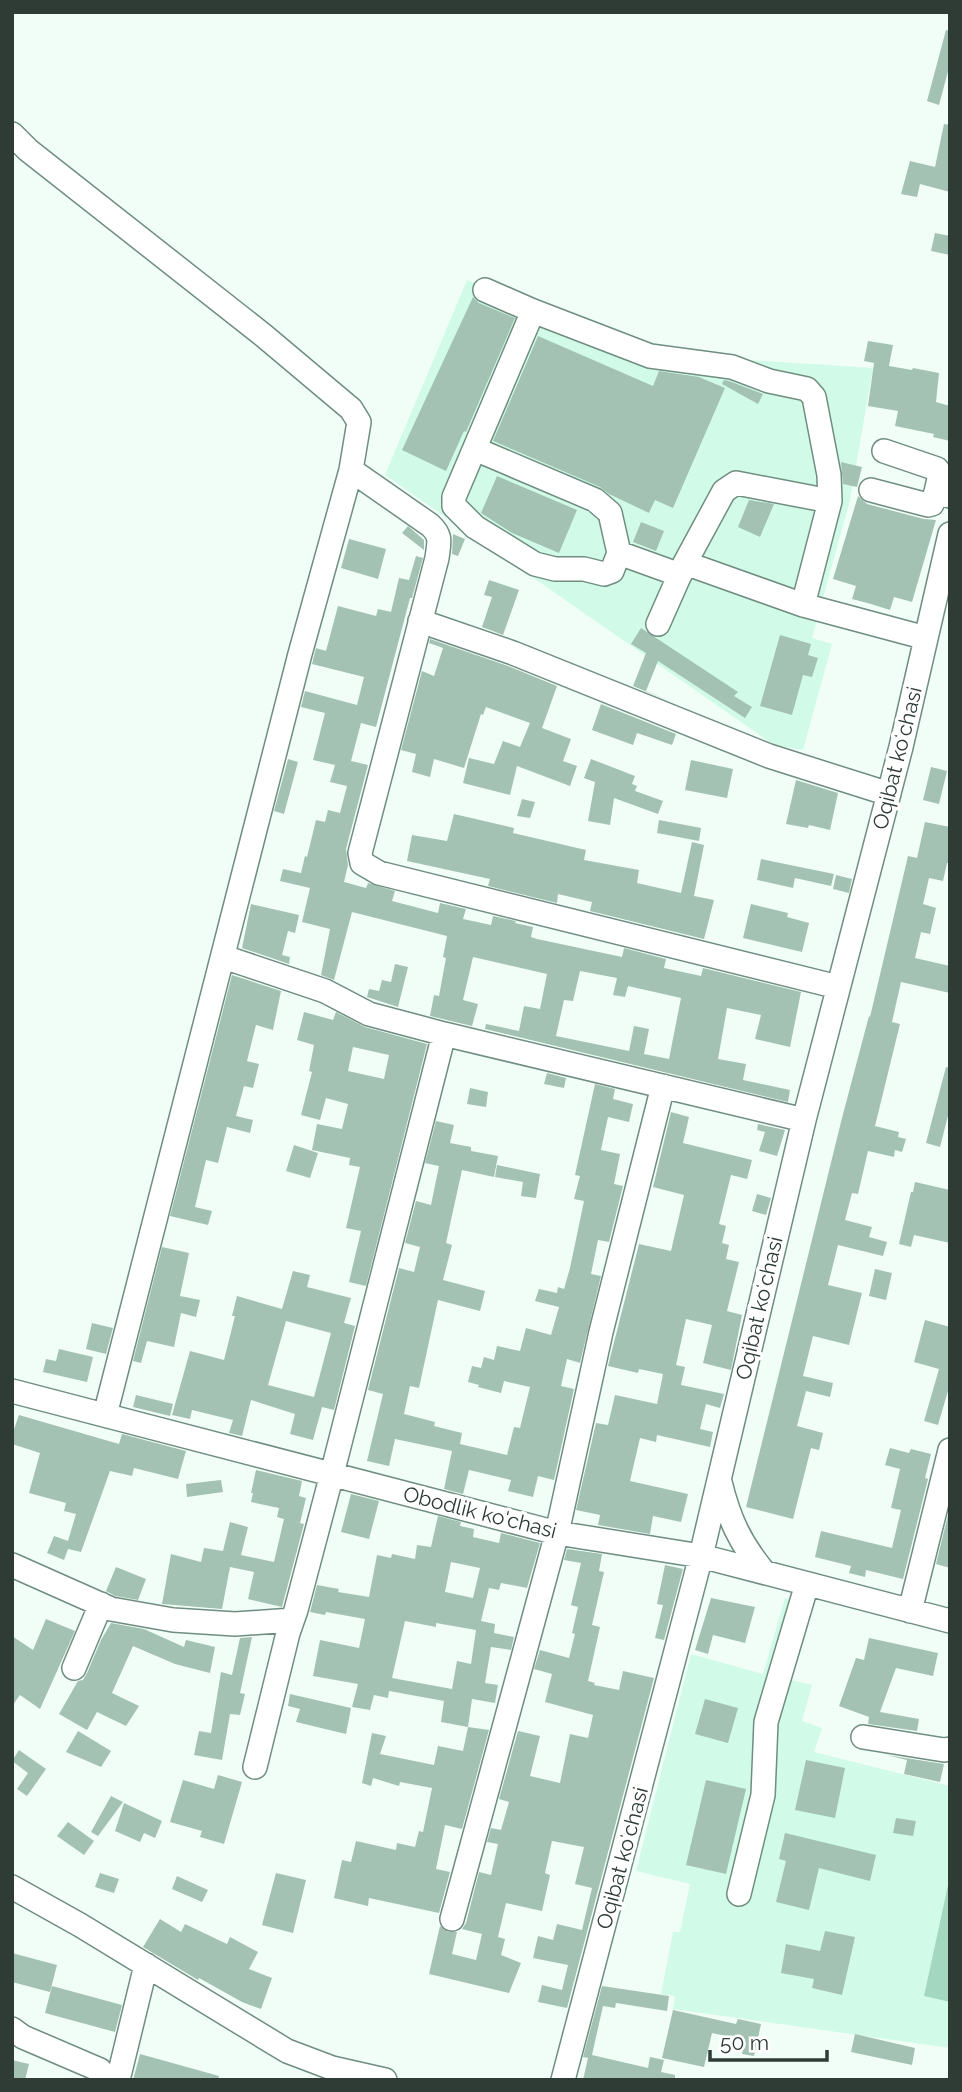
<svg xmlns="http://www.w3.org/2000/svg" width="962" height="2092" font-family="Raleway,sans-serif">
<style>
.built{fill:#d1fbe8}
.green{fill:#a3d7c0}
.building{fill:#a3c2b4;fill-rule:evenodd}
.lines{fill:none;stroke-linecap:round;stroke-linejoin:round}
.minor-casing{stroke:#6f8d80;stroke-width:26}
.minor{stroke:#fff;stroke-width:23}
.labels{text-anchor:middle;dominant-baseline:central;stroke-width:7;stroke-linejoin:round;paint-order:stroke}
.street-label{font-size:21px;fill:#2f3c36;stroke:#fff}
</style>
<rect width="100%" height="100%" fill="#f1fef8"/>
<path class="built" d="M467,280L671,355L873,368L850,500L812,638L832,644L803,750L774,745L385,475Z
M785,1598L812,1606L792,1680L812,1685L802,1721L822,1728L814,1752L950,1786V2048L673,2009L675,1996L661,1994L673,1932H680L690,1884L636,1871L691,1654L763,1674Z"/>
<path class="green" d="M950,1876V2002L924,1996Z"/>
<path class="building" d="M946,30L950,31V64L939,105L927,101Z
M944,124L950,125V192L920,184L917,197L901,194L910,161L935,167Z
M935,233L950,236V255L931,251Z
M473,297L479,303L515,318L466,432L464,431L446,471L402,450Z
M538,336L653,386L659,371L699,377L725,388L673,508L655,500L649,513L609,494L600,487L493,441Z
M868,341L893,345L889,366L912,370L913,368L939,373L936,402L950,406V441L933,437L934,434L895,426L898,411L868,406L874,363L864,361Z
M724,380L729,381L763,394L758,404L722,384Z
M841,462L862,467L857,487L843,484Z
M497,476L577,510L559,553L512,533L481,513Z
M858,496L867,504L924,519L936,520L912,602L894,597L890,610L871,604L852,599L856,586L833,579Z
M749,500L774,504L760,537L738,527Z
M641,522L664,531L656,551L633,542Z
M408,526L424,540V550L402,533Z
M453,534L465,539L458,556L452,554Z
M349,539L386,549L378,579L341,568Z
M416,556L423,558L412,598H410L376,727L361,723L351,761L368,765L346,849L348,865L344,882L366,888L368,883L395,891L392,901L438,913L440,903L466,909L463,919L491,925L493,916L516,921L515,923L533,927L531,937L537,939L622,957L624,948L666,959L664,968L701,976L703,968L801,992L790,1047L755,1039L761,1015L727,1008L718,1059L746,1064L743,1080L790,1090L788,1102L485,1029L486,1024L519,1031L524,1006L540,1009L547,974L473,957L463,1000L478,1004L472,1026L430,1016L434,995L439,996L446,958L443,957L447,936L352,912L334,980L321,975L330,929L302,922L310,888L280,881L283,869L301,873L305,856L307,857L316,820L325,822L328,810L340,813L347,786L330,782L335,765L313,760L325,713L301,707L305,691L357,705L364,677L312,664L316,648L326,651L338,606L376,616L378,609L391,612L399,578L409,580ZM580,971L617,978L613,995L625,997L628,986L681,998L669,1059L644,1054L649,1029L634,1026L629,1051L556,1036L564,1000L573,1001Z
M489,580L519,590L503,635L482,627L492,597L484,595Z
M641,628L738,692L734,696L752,707L745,718L658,661L646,691L671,702L633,686L646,653L631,644Z
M780,635L811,644L808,655L818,658L812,677L803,675L792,715L760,706Z
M430,639L508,666L557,686L542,728L571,739L563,761L577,766L570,786L517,766L510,795L463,783L469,758L494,764L503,741L520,747L530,723L486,707L483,715L481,714L464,768L434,759L430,777L412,772L416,754L401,750L422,671L434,676L443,648L429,643Z
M601,704L676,734L672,745L637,733L633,745L592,730Z
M288,759L298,762L284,814L274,811Z
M591,759L635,776L632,784L637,786L635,791L663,801L658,814L614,798L610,825L588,821L595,782L584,778Z
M691,760L733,769L727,798L685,790Z
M931,767L947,771L939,804L923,800Z
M796,780L838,793L830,830L809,825L808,828L786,824Z
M522,799L535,802L530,818L517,816Z
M454,814L514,828L513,833L586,850L584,860L639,870L637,883L681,893L692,842L704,845L694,896L714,900L704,939L590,911L592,902L558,894L557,903L488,886L490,879L407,861L412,835L447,841Z
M659,820L701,828L699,841L657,833Z
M925,822L950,827V863H947L943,881L929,878L923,904L936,908L930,934L921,932L915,958L950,966V993L901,982L892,1022L900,1024L875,1126L899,1132L898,1137L906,1139L902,1152L895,1150L894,1157L868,1151L858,1194L852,1193L845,1220L872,1227L869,1237L887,1242L883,1256L838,1245L828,1285L862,1293L849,1345L813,1336L803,1376L833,1383L830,1397L806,1391L797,1426L823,1433L819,1450L811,1448L793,1519L746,1507L842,1118L869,1016L870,1017L908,856L917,858Z
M761,859L834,874L831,886L795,878L793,888L757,880Z
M836,875L852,879L849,893L833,889Z
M251,904L299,915L295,933L288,931L282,955L290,957L289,964L242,948Z
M751,904L788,913L787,917L809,923L802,952L743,938Z
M395,964L408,967L398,1007L367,997L369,989L379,991L382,980L391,982Z
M232,975L281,991L273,1030L256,1025L247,1061L259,1064L253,1088L244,1086L236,1116L253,1120L250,1133L227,1127L218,1163L206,1160L195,1207L212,1211L208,1225L170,1216Z
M304,1012L333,1020L336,1012L365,1027L427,1044L366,1286L349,1282L361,1231L346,1228L360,1167L349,1165L350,1158L312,1150L317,1124L342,1129L348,1104L326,1098L320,1120L301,1115L312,1072L309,1071L314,1045L297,1040ZM353,1047L389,1055L384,1079L348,1071Z
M946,1067L950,1068V1108L940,1147L926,1143Z
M547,1073L566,1078L564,1088L544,1084Z
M595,1084L615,1089L613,1099L633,1104L629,1122L608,1117L601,1150L620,1154L614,1184L623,1186L609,1242L598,1240L591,1274L601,1276L580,1363L567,1359L561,1386L574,1389L554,1480L538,1476L533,1497L508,1491L511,1480L469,1470L463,1494L444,1489L452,1451L395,1439L389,1466L367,1461L383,1394L368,1390L399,1268L414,1272L420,1247L405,1243L416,1201L431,1205L439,1166L425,1163L436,1121L454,1125L450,1143L471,1147V1151L498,1156L494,1177L462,1170L446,1243L452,1245L443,1280L485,1291L480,1311L438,1300L419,1388L410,1386L404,1414L435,1422L434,1426L462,1433L460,1444L507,1455L514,1427L520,1428L530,1387L504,1381L501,1393L478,1387L479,1385L468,1382L472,1366L481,1368L484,1357L494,1360L497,1346L520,1351L526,1328L551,1335L559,1307L535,1301L539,1289L557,1293L558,1287L564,1289L570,1268L584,1201L574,1199L580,1176L575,1175Z
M470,1088L488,1092L486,1107L467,1104Z
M671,1112L689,1117L683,1143L752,1160L747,1179L731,1175L719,1224L726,1226L722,1243L729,1245L726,1259L739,1262L727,1311L742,1315L731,1370L703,1363L712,1325L686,1319L676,1365L685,1367L681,1385L724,1394L720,1408L706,1404L700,1429L713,1432L710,1447L657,1435L656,1442L640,1438L630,1481L688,1494L681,1522L653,1516L650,1534L598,1525L600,1515L576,1510L596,1423L608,1425L615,1395L657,1404L663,1374L639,1369L638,1373L608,1366L639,1244L671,1251L684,1195L653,1187Z
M758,1124L785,1130L777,1156L759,1151L765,1132L757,1130Z
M294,1145L318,1153L310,1178L286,1171Z
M497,1165L540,1174L536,1198L521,1196L523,1182L495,1177Z
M915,1182L950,1190V1243L914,1235L911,1247L899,1244L911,1192H913Z
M757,1194L771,1198L766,1215L752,1211Z
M162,1247L189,1253L180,1296L200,1300L196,1317L181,1313L174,1347L147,1341L141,1363L133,1361Z
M875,1269L892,1273L886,1300L869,1296Z
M293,1271L310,1275L307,1287L351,1298L344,1323L355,1326L334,1410L322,1407L313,1440L290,1434L295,1414L251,1400L242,1436L229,1433L233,1420L192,1410L190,1419L172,1415L190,1351L224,1360L235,1316H232L237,1296L282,1309ZM286,1321L331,1333L314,1397L268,1385Z
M925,1320L950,1327V1384L938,1425L924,1421L939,1369L914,1362Z
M92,1323L113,1328L106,1354L86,1349Z
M59,1349L93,1357L87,1382L43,1372L46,1359L56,1361Z
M136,1395L173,1404L170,1416L133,1407Z
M19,1415L119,1444L122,1434L186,1451L178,1479L134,1468L132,1476L110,1471L81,1552L68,1549L64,1560L47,1553L54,1536L68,1541L76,1514L64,1511L66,1503L29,1493L40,1453L12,1444V1435Z
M890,1448L909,1453L911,1449L931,1454L925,1478L928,1479L903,1579L866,1570L865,1577L849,1573L851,1566L815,1557L821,1531L892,1548L901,1510L891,1508L900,1469L885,1465Z
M256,1470L302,1481L299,1496L306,1498L300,1523L304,1524L282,1607L248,1599L254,1572L230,1567L222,1609L162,1604L171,1554L201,1562L204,1548L223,1551L230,1522L248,1527L241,1555L274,1562L284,1519L277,1517L279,1508L251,1502L253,1493H251Z
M221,1480L223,1492L187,1497L186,1484Z
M351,1494L379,1501L369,1539L341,1532Z
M948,1515L950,1516V1568L936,1564Z
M438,1516L461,1522L460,1526L474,1529L473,1537L499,1543L501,1533L540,1543L527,1588L501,1583L499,1590L489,1588L481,1621L495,1624L494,1633L514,1637L511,1650L491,1647L485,1683L498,1685L495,1703L472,1699L468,1727L441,1722L444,1701L389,1691L388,1698L374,1695L370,1710L352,1707L358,1684L313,1676L320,1640L359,1648L365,1619L326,1612L325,1615L310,1612L317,1585L339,1589L338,1592L369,1597L377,1555L391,1558L392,1554L415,1559L417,1545L431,1547ZM451,1562L480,1568L473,1598L445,1592ZM405,1621L436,1627V1623L476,1630L471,1664L457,1661L452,1689L392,1678Z
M567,1549L602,1554L599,1571L604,1572L592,1625L600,1627L588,1681L595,1683L594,1685L619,1690L623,1671L654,1678L567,2008L538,2002L542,1985L562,1990L568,1965L533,1958L538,1936L553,1940L557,1924L582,1930L592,1888L575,1884L584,1847L552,1841L545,1873L550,1875L542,1911L506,1903L498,1937L505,1939L501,1955L521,1963L509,1993L429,1974L440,1926L448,1932H457L452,1954L476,1960L482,1934L462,1929L466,1923L479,1872L491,1875L498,1844L487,1842L491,1828L501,1830L509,1802L499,1799L518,1731L540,1736L530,1776L560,1783L570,1734L588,1738L593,1715L545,1702L552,1674L534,1669L540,1650L569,1658L575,1634L572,1633L578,1607L571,1605L581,1563L564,1560Z
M665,1565L683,1569L664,1640L655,1638L663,1605L657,1604Z
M116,1567L146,1579L138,1600L115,1596L106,1591Z
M711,1598L755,1607L745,1643L713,1635L708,1654L695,1650Z
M46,1619L75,1631L40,1709L20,1695L12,1706V1636L33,1650Z
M111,1623L144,1629L184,1647L186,1640L215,1647L210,1673L175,1664L133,1646L112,1693L139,1706L126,1726L97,1712L87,1730L59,1714L78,1681L83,1680L87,1673L101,1640Z
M252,1637L240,1693L245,1694L240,1715L230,1714L222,1760L194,1755L199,1731L211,1733L221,1672L232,1675L240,1638Z
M869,1638L938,1653L933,1676L896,1668L880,1712L919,1719L917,1731L868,1724L869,1717L839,1706L856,1658L864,1660Z
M290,1694L351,1708L346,1734L296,1722L300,1709L288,1706Z
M705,1699L738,1708L728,1743L695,1734Z
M468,1727L489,1730L462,1829L445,1825L436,1869L450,1872L439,1913L369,1898L368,1906L334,1898L342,1860L351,1862L356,1841L396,1850L397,1843L415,1847L419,1831L423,1832L432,1788L400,1782L399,1786L373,1778L371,1786L362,1783L372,1733L386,1736L380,1754L434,1765L438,1746L463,1751Z
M78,1731L111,1751L101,1767L66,1752Z
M19,1750L46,1769L27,1796L17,1789L28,1773L12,1761Z
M886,1755L944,1764L940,1782L904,1774L907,1760Z
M806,1760L845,1768L835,1818L795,1810Z
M218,1775L242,1782L224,1844L200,1837L202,1831L170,1822L183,1780L214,1789Z
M706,1780L746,1789L726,1874L686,1865Z
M111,1796L123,1802L98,1836L91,1832Z
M124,1803L162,1821L155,1838L144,1833L140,1842L115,1831Z
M896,1818L916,1821L913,1836L893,1833Z
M68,1822L94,1841L84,1855L57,1836Z
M785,1833L876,1855L870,1881L819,1868L809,1910L776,1902L786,1861L779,1859Z
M100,1873L119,1879L114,1893L95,1887Z
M276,1873L306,1880L293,1933L262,1925Z
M177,1876L208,1890L202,1902L172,1889Z
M160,1919L181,1932L185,1924L227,1944L230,1937L258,1952L249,1969L272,1978L261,2009L242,2002L199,1978L198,1980L143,1947Z
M825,1931L855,1937L842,1995L812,1988L814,1979L781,1973L786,1944L820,1951Z
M12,1953L57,1965L50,1992L12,1982Z
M52,1986L122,2005L115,2032L45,2013Z
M602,1986L669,1996L667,2011L616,2003L615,2008L603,2006L592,2055L648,2068L650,2057L664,2060L661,2072L675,2075V2080H583L588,2058L583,2057Z
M673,2010L736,2024L738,2019L761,2024L754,2056L742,2054L745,2040L712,2033L704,2067L662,2058Z
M855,2034L915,2048L912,2065L851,2052Z
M140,2054L219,2076L218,2080H133Z
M12,2060L29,2064L25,2080H12Z"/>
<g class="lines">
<g class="minor-casing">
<path id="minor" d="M12,134L28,150L263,335L351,409L359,422L351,470L300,654L105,1415
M485,290L533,311L650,356L732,367L769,381L807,389L814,397L829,475L830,501L803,605
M533,311L454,497V506L475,527L535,564L555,569H584L604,574L612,571L619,553L680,575
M475,449L595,500L610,513L619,553
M884,451L937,469L940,474L936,492L950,496
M351,470L430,525C442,536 439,542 437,558L360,853L362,863L379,873L838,987
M871,490L928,505L932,504L936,492
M685,563L803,605L926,638
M420,621L513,653L769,756L889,794
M658,624L685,563L724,491L736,483L830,501
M224,957L325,991L369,1014L444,1034L804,1120
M12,1391L557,1533L701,1556L950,1621
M720,1482C729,1519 740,1543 764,1572
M12,1565L111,1609L173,1620L235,1624L292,1620
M910,1611L950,1450
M74,1668L101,1604
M863,1737L944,1750L950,1749
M255,1767L288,1633L296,1610L332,1474L444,1034
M12,1887L80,1925L287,2051L332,2068L385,2080
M739,1894L763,1795L766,1722L807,1584
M452,1919L557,1533L601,1332L663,1086
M12,2029L23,2037L100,2070L106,2080
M118,2080L146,1965
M563,2080L701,1556L804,1120L901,747L950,534"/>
</g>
<use href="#minor" class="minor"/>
</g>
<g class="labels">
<g class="street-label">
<text transform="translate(897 758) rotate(-76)">Oqibat koʻchasi</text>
<text transform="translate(759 1308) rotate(-77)">Oqibat koʻchasi</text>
<text transform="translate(480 1512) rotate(14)">Obodlik ko'chasi</text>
<text transform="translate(622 1858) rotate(-75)">Oqibat koʻchasi</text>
</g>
</g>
<rect width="962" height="2092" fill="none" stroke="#2f3c36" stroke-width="28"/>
<path d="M710 2050v10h117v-10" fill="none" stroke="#2f3c36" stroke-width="3.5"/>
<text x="720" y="2050" font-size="21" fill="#2f3c36" stroke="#ffffff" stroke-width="5" paint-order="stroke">50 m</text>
</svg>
